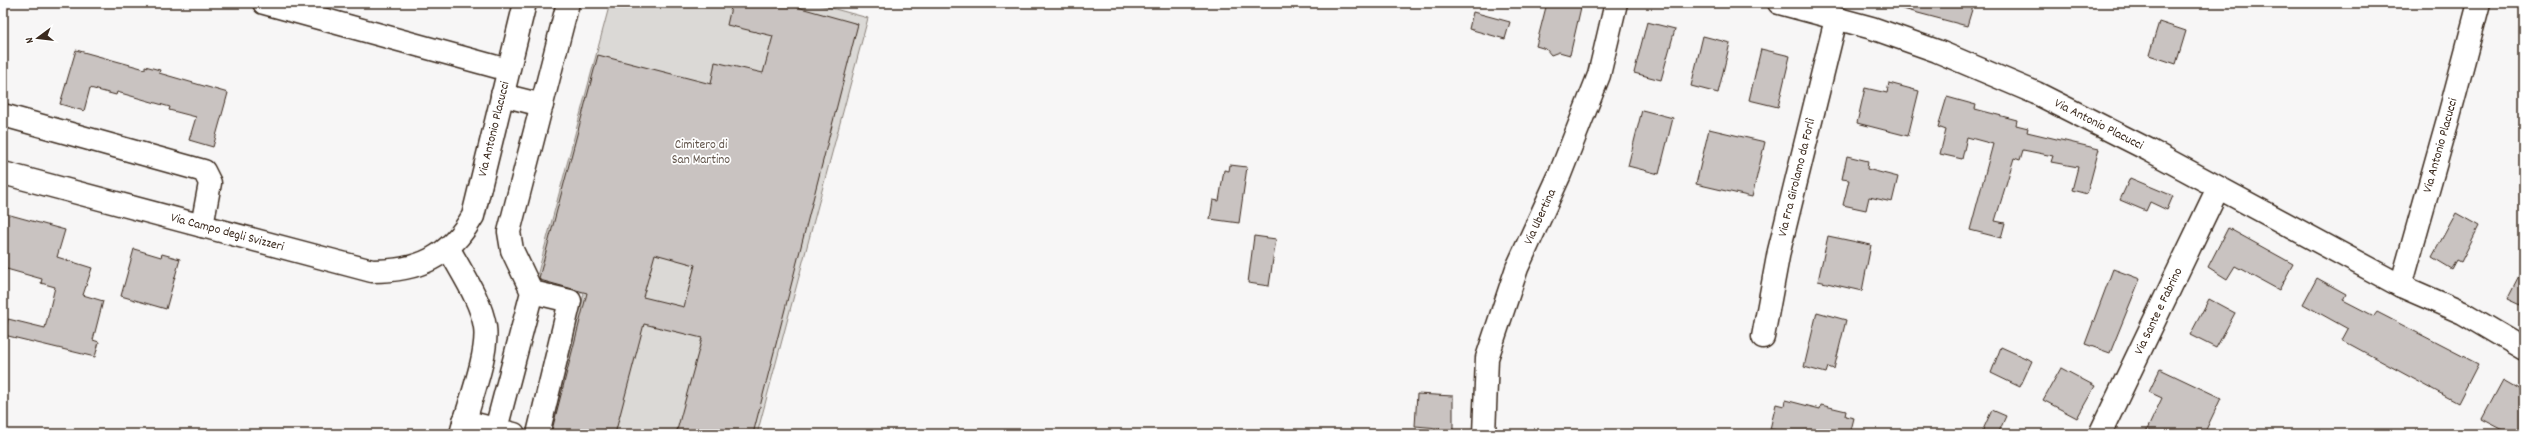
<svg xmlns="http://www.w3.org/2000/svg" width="2527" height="437" font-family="Dekko,sans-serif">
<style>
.green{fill:#dbd9d6;stroke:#8b827a}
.building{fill:#c9c3c1;stroke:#3b2a1e;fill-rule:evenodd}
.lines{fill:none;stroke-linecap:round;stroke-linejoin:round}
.minor-casing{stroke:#3b2a1e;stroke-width:25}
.major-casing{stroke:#3b2a1e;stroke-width:25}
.minor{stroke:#fff;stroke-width:22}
.major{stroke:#fff;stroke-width:22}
.labels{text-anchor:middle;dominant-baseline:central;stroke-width:3.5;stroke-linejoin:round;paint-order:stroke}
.street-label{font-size:13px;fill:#3b2a1e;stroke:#fff}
.park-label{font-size:13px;fill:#63564c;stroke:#fff}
</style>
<rect width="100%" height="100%" fill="#f7f6f6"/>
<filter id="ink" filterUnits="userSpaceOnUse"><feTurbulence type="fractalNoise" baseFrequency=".025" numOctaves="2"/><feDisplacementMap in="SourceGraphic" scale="8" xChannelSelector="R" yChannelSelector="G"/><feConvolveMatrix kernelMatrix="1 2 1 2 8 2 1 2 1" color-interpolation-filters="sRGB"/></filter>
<g filter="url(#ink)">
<path class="green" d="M610,3H813L868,18L757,434H547L584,294L536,280Z"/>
<path class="building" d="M732,3H783L858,24L753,434H676L702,338L644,324L615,434H568L552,430L587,293L540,280L539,278L598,55L711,84L715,62L763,73L773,36L727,25ZM655,254L695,265L684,307L643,297Z
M1547,3H1582L1570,55L1559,52L1551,55L1546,49L1536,46Z
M1900,3H1974L1967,26L1899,8Z
M1473,12L1510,22L1505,39L1469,29Z
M1647,22L1675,29L1661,80L1634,73Z
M2159,22L2186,31L2176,64L2149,55Z
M1703,36L1730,43L1718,93L1691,86Z
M1761,49L1790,56L1778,107L1749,100Z
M76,50L145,69V66L160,70L159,73L228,93L213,147L189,140L196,117L169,110L170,107L117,92L116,95L90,88L84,111L60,104Z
M1889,83L1919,91L1908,136L1857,123L1865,88L1887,93Z
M1947,97L1976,105L1975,109L2017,120L2016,125L2028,128L2027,132L2099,149L2087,194L2072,190L2078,167L2051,162L2053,156L2023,150L2020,160L2014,158L1995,221L2005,223L2001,238L1970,230L1993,144L1967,137L1962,159L1940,154L1946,130L1938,127Z
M1642,110L1673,118L1659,174L1628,166Z
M1709,129L1765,142L1752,197L1696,184Z
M1847,156L1868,161L1867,169L1898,177L1892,202L1869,197L1866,210L1843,205L1849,180L1842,179Z
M1230,165L1247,167L1239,223L1210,219L1213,200L1219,201L1224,170L1229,171Z
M2130,178L2173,196L2167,210L2150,202L2146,211L2120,200Z
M3,213L65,230L57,257L92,268L83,295L103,301L93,340L99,342L95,357L4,335L8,319L45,328L55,287L41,283L42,279L3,268Z
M2456,213L2479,226L2461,262L2457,260L2452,269L2432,257Z
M2228,228L2293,264L2279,290L2235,266L2227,279L2208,267Z
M1254,236L1276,239L1269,286L1248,283Z
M1828,236L1871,245L1862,291L1818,281Z
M134,249L161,257L162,254L180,259L166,309L121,296Z
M2524,266V297L2520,305L2507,299Z
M2113,269L2140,279L2110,353L2085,344Z
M2317,278L2346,294L2343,300L2374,316L2377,312L2478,364L2458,403L2342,340L2348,329L2303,304Z
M2209,299L2235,313L2216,348L2190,335Z
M1817,312L1846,320L1834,369L1828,367L1826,373L1804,367Z
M2001,347L2032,361L2020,387L1991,373Z
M2061,368L2095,386L2077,418L2043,400Z
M2160,369L2221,398L2204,434H2145L2162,398L2149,392Z
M2503,380L2524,392V434H2511L2482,419Z
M1417,394L1453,396V434H1439V428L1415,426Z
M1785,400L1820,409L1821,405L1846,411L1845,416L1854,418L1850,434H1792L1770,429L1776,404L1784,406Z
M1992,410L2006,416L1998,434H1981Z"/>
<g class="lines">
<g class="minor-casing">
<g id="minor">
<path d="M264,3L508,70"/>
<path d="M502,95L542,105"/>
<path d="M3,115L204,171L210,183L202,226"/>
<path d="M449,249C461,272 481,300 485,327C489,354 468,406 461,434"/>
<path id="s1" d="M2401,286L2449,116L2479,3"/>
<path d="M532,292L570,301L538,434"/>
<path id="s2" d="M1763,337L1779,251L1836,19"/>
<path d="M464,421L514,434"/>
<path d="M496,429L532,292L512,250L509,232L568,3"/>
<path id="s3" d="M1484,434L1487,358L1517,268L1560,174L1599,75L1616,3"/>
<path id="s4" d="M2100,434L2218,188"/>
</g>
</g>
<g class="major-casing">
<g id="major">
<path id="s5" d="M1779,3L1872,28L1937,51L2036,93L2149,150L2401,286L2463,313L2524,349"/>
<path id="s6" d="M3,173L372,271C418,271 449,258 473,216L525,3"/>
</g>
</g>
<use href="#minor" class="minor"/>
<use href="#major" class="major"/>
</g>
</g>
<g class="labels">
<g class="street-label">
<text stroke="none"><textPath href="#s5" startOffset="343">Via Antonio Placucci</textPath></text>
<text stroke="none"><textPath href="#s6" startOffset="593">Via Antonio Placucci</textPath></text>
<text stroke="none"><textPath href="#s1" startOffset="146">Via Antonio Placucci</textPath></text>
<text stroke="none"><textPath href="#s2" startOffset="163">Via Fra Girolamo da Forlì</textPath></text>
<text stroke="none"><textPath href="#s3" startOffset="227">Via Ubertina</textPath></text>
<text stroke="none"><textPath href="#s6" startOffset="232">Via Campo degli Svizzeri</textPath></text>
<text stroke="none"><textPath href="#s4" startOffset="136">Via Sante e Fabrino</textPath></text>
</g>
<g class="park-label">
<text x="701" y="145">Cimitero di<tspan x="701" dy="15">San Martino</tspan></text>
</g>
</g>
<rect width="2527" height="437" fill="none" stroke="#fff" stroke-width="16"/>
<rect x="8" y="8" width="2511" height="421" fill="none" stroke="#3b2a1e" stroke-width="1.5" filter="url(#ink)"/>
<g transform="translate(38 38) rotate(255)" stroke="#ffffff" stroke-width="3" paint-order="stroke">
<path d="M0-3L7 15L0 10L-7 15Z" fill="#3b2a1e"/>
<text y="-6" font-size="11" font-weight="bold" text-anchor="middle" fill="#3b2a1e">N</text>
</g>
</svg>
